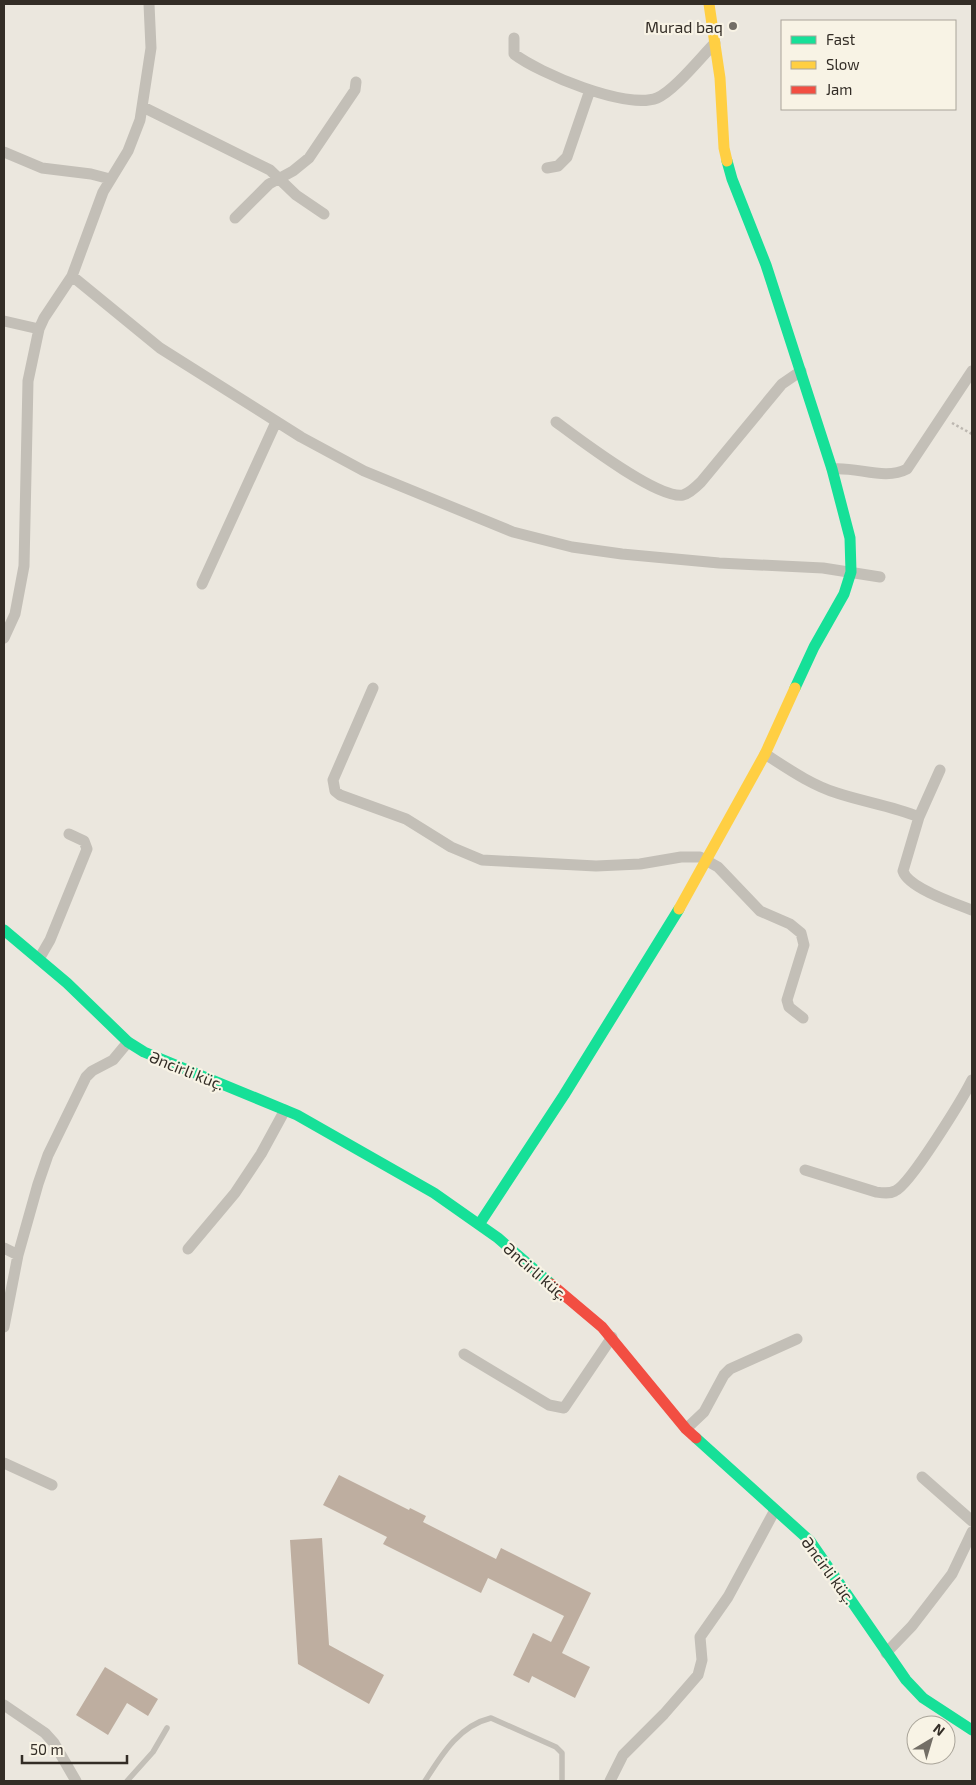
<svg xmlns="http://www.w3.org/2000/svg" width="976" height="1785" font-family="'Exo 2',sans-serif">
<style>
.building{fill:#beaea0}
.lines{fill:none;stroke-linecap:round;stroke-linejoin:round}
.path{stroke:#bcb7b0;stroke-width:2.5;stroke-dasharray:2.5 2.5;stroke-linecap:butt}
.lane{stroke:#c3bfb7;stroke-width:5.5}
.street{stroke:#c3bfb7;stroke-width:11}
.fast{stroke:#16e098;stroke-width:11}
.slow{stroke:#ffcf43;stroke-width:11}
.jam{stroke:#f24e42;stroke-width:11}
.poi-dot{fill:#736e66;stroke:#f8f3e5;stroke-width:2}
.labels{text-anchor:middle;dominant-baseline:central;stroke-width:4.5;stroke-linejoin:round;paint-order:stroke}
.poi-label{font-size:16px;fill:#332d26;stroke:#f8f3e5;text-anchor:end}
.street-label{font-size:16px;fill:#332d26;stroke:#f8f3e5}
</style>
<rect width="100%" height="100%" fill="#ebe7de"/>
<path class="building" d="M339,1475L409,1510L410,1508L426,1516L423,1522L496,1559L501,1548L591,1593L562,1653L590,1667L575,1698L532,1676L529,1683L513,1675L533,1633L551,1642L564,1616L488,1578L481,1593L383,1544L387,1537L323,1505Z
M322,1538L329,1645L384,1675L369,1704L298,1664L290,1540Z
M105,1667L158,1699L148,1716L127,1703L108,1735L76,1715Z"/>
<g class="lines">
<path class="path" d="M952,423L972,434"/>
<path class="lane" d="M127,1781L153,1752L167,1728
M425,1781C441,1756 458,1726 491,1718L556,1747L562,1753V1781"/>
<path class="street" d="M514,38V54C539,73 626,110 657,98C674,91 701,57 715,43
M143,107L270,170L296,195L324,214
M4,152L42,168L91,174L110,179
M547,168L558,166L567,157L590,90
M235,218L269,184L293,171L309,158L355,90L356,82
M72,276L160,348L301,437L364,471L513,532L572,547L622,554L719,563L823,568L880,577
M4,321L39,329
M556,422C579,439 657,499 683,495C690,493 696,487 701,482L782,384L801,371
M832,469C856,466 885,481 907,469L972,371
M202,584L276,422
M4,638L15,614L24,566L28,381L39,329L44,318L72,276L103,192L128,151L140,120L151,48L149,4
M373,688L333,780L335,791L340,795L406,819L451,847L482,860L596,866L640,864L681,857H700L718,867L760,911L790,924L801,933L804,945L787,1000L789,1007L803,1018
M765,754C787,768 811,785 837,793C864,802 892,806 919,817
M940,770L919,817L903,871C908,888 956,904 972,910
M39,959L50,940L87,849L84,841L69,834
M805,1170L876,1192C883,1193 889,1194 895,1191C910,1185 963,1098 972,1080
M4,1248L18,1255
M188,1249L235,1193L261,1154L285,1110
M4,1327L18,1255L38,1184L48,1155L86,1077L92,1071L113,1060L128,1042
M464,1354L549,1405L564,1408L612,1337
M686,1429L704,1412L724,1375L730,1369L797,1339
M4,1463L52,1485
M922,1477L972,1521
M886,1653L912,1626L952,1574L972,1532
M4,1705L45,1733L54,1743L76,1781
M610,1781L623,1755L664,1714L698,1675L702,1660L700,1637L728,1597L775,1510"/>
<path class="fast" d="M727,161L732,179L766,265L832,469L850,538L851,572L844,594L814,647L795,688
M4,930L67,983L128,1042L144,1052L297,1115L434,1193L498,1238L551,1284
M480,1223L564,1095L679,909
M696,1438L810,1541L906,1680L923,1698L972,1730"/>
<path class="slow" d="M709,4L720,78L724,148L727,161
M679,909L765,754L795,688"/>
<path class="jam" d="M551,1284L602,1327L686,1429L696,1438"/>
</g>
<circle class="poi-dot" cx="733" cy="26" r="5"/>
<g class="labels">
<g class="poi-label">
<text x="723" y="26">Murad baq</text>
</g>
<g class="street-label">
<text transform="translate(187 1070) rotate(22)">Əncirli küç.</text>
<text transform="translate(536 1271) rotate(41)">Əncirli küç.</text>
<text transform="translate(829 1570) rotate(54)">Əncirli küç.</text>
</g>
</g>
<rect width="976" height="1785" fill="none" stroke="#332d26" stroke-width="10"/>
<rect x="781" y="20" width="175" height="90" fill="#f8f3e5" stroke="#a9a499"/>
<rect x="791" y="36" width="25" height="8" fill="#16e098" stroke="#a9a499"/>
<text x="826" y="45" font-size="15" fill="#332d26">Fast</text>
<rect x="791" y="61" width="25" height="8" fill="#ffcf43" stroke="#a9a499"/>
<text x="826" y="70" font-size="15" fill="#332d26">Slow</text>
<rect x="791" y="86" width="25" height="8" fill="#f24e42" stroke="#a9a499"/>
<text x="826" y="95" font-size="15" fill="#332d26">Jam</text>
<g transform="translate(931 1740) rotate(38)"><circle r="24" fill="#f8f3e5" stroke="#a9a499"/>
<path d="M0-4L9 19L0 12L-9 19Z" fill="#736e66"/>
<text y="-8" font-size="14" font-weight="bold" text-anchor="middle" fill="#332d26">N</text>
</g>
<path d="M22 1755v8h105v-8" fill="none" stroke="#332d26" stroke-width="2.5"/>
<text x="30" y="1755" font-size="15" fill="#332d26" stroke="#f8f3e5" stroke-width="4" paint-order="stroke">50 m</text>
</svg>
